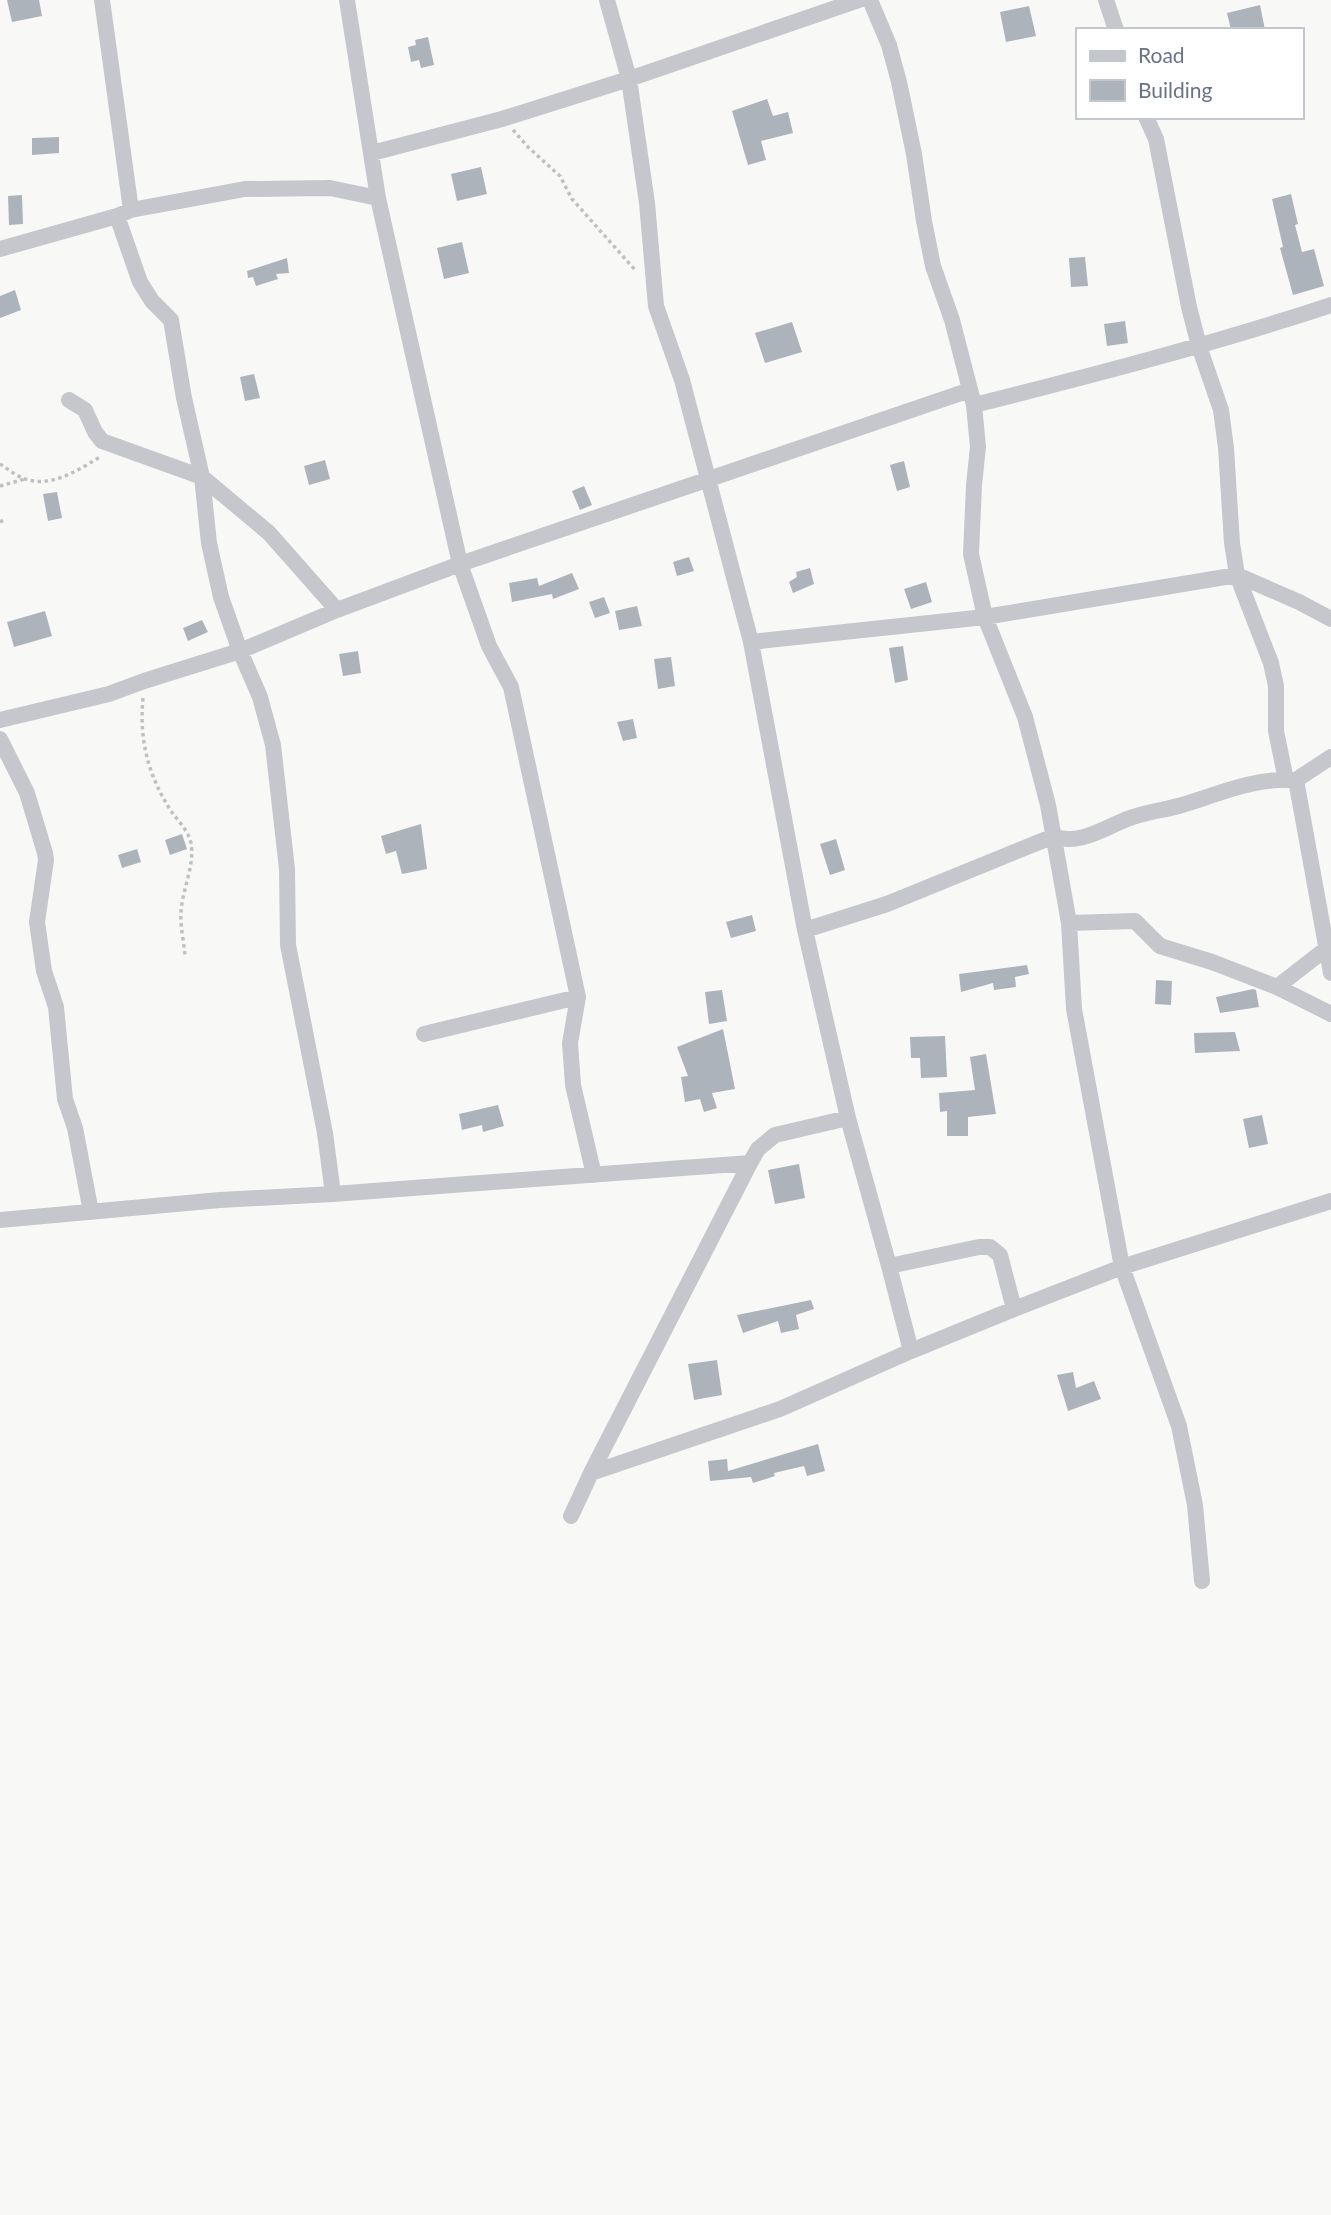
<svg xmlns="http://www.w3.org/2000/svg" width="1331" height="2215" font-family="Lato,sans-serif">
<style>
.building{fill:#adb3bb}
.lines{fill:none;stroke-linecap:round;stroke-linejoin:round}
.path{stroke:#bfc0c3;stroke-width:3.5;stroke-dasharray:3.5 3.5;stroke-linecap:butt}
.minor{stroke:#c5c7cc;stroke-width:16}
</style>
<rect width="100%" height="100%" fill="#f8f9f7"/>
<path class="building" d="M7,0H39L42,16L12,22Z
M1260,5L1265,30H1231L1227,13Z
M1029,6L1036,36L1006,42L1000,12Z
M428,37L434,65L421,68L419,60L411,62L408,47L416,45L415,40Z
M767,99L773,116L788,112L793,133L761,141L766,160L748,165L732,111Z
M59,137V153L32,155V138Z
M481,167L487,194L457,201L451,174Z
M1291,194L1298,224L1295,225L1302,252L1314,249L1324,286L1293,295L1280,248L1283,247L1272,199Z
M22,195L23,224L9,225L8,196Z
M462,242L469,273L444,279L437,248Z
M1085,257L1088,286L1071,287L1069,258Z
M287,258L289,273L276,274L278,279L256,286L253,277L248,278L247,271Z
M15,290L21,310L0,318V296Z
M1125,321L1128,343L1107,346L1104,324Z
M792,322L802,352L765,363L755,333Z
M254,374L260,398L245,401L240,377Z
M325,460L330,479L309,485L304,466Z
M904,461L910,487L897,491L890,465Z
M584,486L592,505L580,510L572,491Z
M57,492L62,518L48,521L43,494Z
M689,557L694,571L677,576L673,562Z
M810,568L814,584L793,593L789,582L797,577L796,572Z
M572,573L579,589L553,599L552,594L512,602L509,583L537,578L539,586Z
M926,582L932,602L911,609L904,589Z
M604,597L610,613L595,618L589,602Z
M637,606L642,626L619,630L615,611Z
M45,611L52,636L14,647L7,622Z
M202,620L208,632L188,641L183,628Z
M903,646L908,680L895,683L889,648Z
M358,651L361,673L343,676L339,654Z
M671,657L675,686L658,689L654,659Z
M633,719L637,738L623,741L617,722Z
M421,824L427,869L402,874L396,851L386,854L381,836Z
M182,834L187,849L170,855L165,840Z
M836,839L845,870L830,875L820,844Z
M137,849L141,862L122,868L118,855Z
M752,915L756,931L731,938L726,922Z
M1027,965L1029,974L1015,977L1016,987L994,990L993,983L961,992L959,974Z
M1156,980L1172,981L1171,1005L1155,1004Z
M1253,989L1256,990L1259,1007L1220,1013L1216,997Z
M722,990L727,1021L709,1024L705,992Z
M723,1029L735,1089L712,1093L717,1108L704,1112L700,1099L685,1102L681,1077L688,1076L677,1047Z
M1235,1032L1240,1051L1195,1053L1194,1033Z
M945,1036L947,1077L921,1078L920,1058H911L910,1037Z
M986,1054L996,1114L968,1117V1136H947V1111L940,1112L939,1093L975,1090L970,1057Z
M498,1105L504,1126L483,1132L482,1125L462,1130L459,1114Z
M1262,1115L1268,1144L1249,1148L1243,1119Z
M799,1164L805,1198L775,1204L768,1170Z
M811,1300L814,1309L796,1315L799,1329L781,1333L778,1321L743,1333L737,1315Z
M717,1360L722,1395L694,1400L688,1364Z
M1073,1372L1076,1388L1094,1381L1101,1399L1068,1411L1057,1375Z
M818,1444L825,1471L807,1476L804,1466L774,1473L775,1476L753,1483L751,1477L710,1481L708,1461L727,1459L728,1471Z"/>
<g class="lines">
<path class="path" d="M513,130L528,147L560,176L572,199L636,271
M0,464C8,469 16,476 25,479C52,488 78,470 100,457
M0,486L25,479
M0,522L5,519
M143,698C139,740 148,775 171,811C178,821 188,830 191,843C195,866 182,890 181,912C180,926 184,942 185,956"/>
<path class="minor" d="M102,0L131,210
M607,0L629,79L647,203L656,306L682,380L751,642L805,930
M870,0L889,45L899,82L914,154L924,221L933,266L952,320L974,405L978,447L974,485L971,554L985,617L1025,717L1048,805L1069,923L1074,1009L1122,1267L1014,1309L1000,1255L990,1247H979L889,1266L848,1118L805,930L887,904L1054,836C1079,847 1107,826 1130,818C1146,812 1165,810 1182,805C1219,794 1256,777 1296,780
M1106,0L1116,30
M1146,117L1156,139L1189,307L1199,346L1221,410L1226,448L1232,543L1237,575L1271,663L1276,686V731L1286,780
M372,153L502,119L629,79L859,0
M117,216L140,282L152,301L171,320L184,398L202,477L269,533L337,610
M0,249L117,216L131,210L245,189L330,188L378,198
M69,400L85,410L95,432L102,441L202,477L209,543L221,597L240,651L260,697L273,745L287,869L288,945L325,1133L333,1194
M974,405C1094,375 1213,344 1331,305
M751,642L985,617L1237,575L1299,602L1331,619
M0,720L109,694L144,681L240,651L337,610L460,564L378,198L347,0
M0,739L27,793L45,853L46,860L37,922L44,971L56,1007L65,1099L75,1128L91,1212
M1331,757L1296,780L1331,973
M1069,923L1135,921L1160,946L1212,962L1277,987L1327,948
M1277,987L1331,1014
M424,1034L578,997
M594,1175L573,1085L570,1043L578,997L511,687L489,646L460,564L970,390
M0,1220L220,1200L333,1194L750,1163L758,1149L775,1135L848,1118
M889,1266L911,1351L1014,1309
M591,1473L780,1409L911,1351
M571,1516L591,1473L750,1163
M1202,1581L1195,1505L1179,1426L1122,1267L1331,1201"/>
</g>
<rect x="1076" y="28" width="228" height="91" fill="#ffffff" stroke="#c3c7cf" stroke-width="2"/>
<rect x="1090" y="51" width="35" height="10" fill="#c5c7cc" stroke="#c3c7cf" stroke-width="2"/>
<text x="1138" y="63" font-size="21" fill="#687387">Road</text>
<rect x="1090" y="80" width="35" height="21" fill="#adb3bb" stroke="#c3c7cf" stroke-width="2"/>
<text x="1138" y="98" font-size="21" fill="#687387">Building</text>
</svg>
